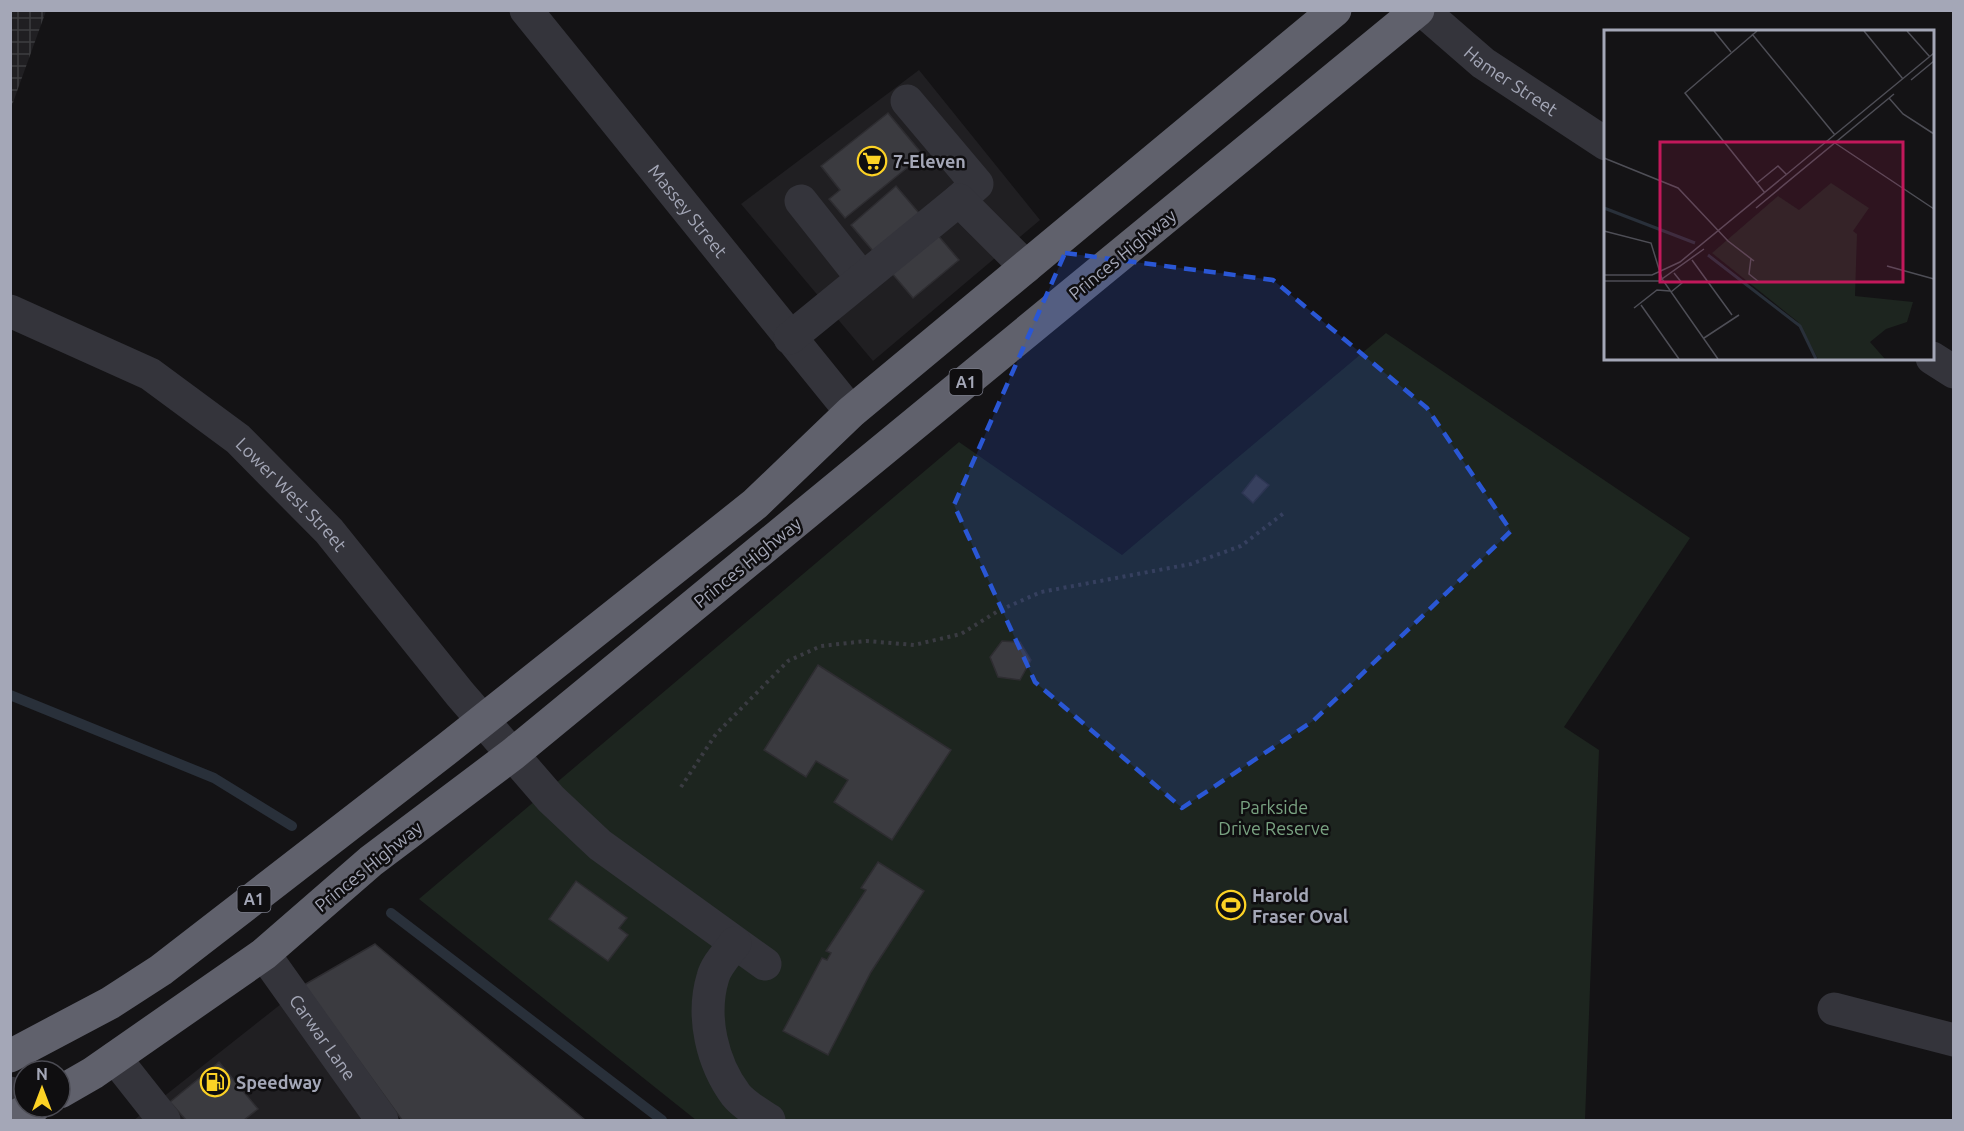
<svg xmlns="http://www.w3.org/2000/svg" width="1964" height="1131" font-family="Ubuntu,sans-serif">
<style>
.built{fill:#201f22}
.industrial{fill:url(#industrial-grid)}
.park{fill:#1d251f}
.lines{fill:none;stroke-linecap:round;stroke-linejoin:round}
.stream{stroke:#29303a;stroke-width:10}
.building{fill:#3b3b40;stroke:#2e2d31;stroke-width:1.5}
.path{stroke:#3a3b42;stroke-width:4;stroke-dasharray:3 4.5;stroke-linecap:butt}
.minor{stroke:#34343b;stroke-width:33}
.highway{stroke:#60616c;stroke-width:33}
.marked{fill:#2a57d5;fill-opacity:0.2;stroke:#2a57d5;stroke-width:4.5;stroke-dasharray:12 8;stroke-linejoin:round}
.labels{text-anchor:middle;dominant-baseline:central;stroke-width:5;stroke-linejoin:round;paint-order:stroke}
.shield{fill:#0f0e10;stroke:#777985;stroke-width:1.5}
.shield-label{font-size:16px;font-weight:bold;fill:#a4a7b7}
.street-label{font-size:18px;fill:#a4a7b7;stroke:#0f0e10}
.poi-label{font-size:18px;font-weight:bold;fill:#a4a7b7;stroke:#0f0e10;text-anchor:start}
.park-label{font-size:18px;fill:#7aa382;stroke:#0f0e10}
.inset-river{fill:none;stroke:#29303a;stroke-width:3}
.inset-road{fill:none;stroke:#4e4e56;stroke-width:1.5}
.view{fill:#c2185b;fill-opacity:0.15;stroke:#c2185b;stroke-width:3}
.inset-edge{fill:none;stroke:#a4a7b7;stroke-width:3}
</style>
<defs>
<pattern id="industrial-grid" width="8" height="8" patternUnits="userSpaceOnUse" patternTransform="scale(1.5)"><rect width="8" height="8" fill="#201f22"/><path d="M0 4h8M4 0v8" fill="none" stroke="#3d3d40"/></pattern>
</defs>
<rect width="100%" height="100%" fill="#141315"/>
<path class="built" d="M919,70L1040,220L873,361L741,204Z
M281,1004L362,1120H134Z"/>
<path class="industrial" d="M11,10L46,11L11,108L10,11Z"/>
<path class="park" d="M1386,333L1690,538L1564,727L1599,750L1585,1120H696L419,899L959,442L1122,555Z"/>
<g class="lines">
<path class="stream" d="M10,695L214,778L292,826
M391,913L662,1120"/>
</g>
<path class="building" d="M888,113L923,155L845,218L829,199L840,190L821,166Z
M896,186L959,260L913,298L851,225Z
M1256,475L1269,485L1253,503L1242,493Z
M1002,641L1020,642L1031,660L1020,680L998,677L990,657Z
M818,665L951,750L892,840L834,802L848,780L816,761L806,777L764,750Z
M878,862L924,891L871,972L828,1055L783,1031L822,958L827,960L831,953L826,951L866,890L861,888Z
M576,881L627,918L619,928L628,935L608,961L549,919Z
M375,944L585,1120H402L304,985Z
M219,1062L258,1109L244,1120H186L170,1102Z"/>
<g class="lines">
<path class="path" d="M681,787L716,734L788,661L821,646L866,641L914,645L961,634L998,611L1041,592L1191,564L1241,546L1284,513"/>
<g class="minor">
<path id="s1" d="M526,10L851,412"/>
<path id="s2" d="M1422,10L1483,63L1606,144"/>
<path d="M907,101L977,184L959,200"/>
<path d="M801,201L862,278"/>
<path id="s3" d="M10,311L150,374L238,439L329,531L460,694L551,799L600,845L765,964"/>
<path d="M790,338L959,200L1026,267"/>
<path d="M1932,358L1954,372"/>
<path d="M735,943C728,953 716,965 713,977C701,1016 712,1063 736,1095C744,1105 758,1113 769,1120"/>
<path id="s4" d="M264,954L382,1120"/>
<path d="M1834,1009L1954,1040"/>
<path d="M115,1058L164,1120"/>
<path d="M10,1093L26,1120"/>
</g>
<path class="highway" d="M10,1056L110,1003L161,970L448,748L755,504L851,412L1335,10
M60,1092L93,1073L264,954L371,861L513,754L1418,10
M10,1119L34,1107"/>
</g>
<path class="marked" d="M1065,253L1273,280L1427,408L1511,531L1313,721L1182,808L1035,682L954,505Z"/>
<defs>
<g id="supermarket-ring" transform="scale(1.5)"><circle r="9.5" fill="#0f0e10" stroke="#fcd225" stroke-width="1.5"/><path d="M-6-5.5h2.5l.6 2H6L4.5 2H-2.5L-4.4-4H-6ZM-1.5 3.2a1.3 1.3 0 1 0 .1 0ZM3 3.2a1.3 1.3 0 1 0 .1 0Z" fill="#fcd225"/></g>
<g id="stadium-ring" transform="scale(1.5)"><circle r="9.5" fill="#0f0e10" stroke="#fcd225" stroke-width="1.5"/><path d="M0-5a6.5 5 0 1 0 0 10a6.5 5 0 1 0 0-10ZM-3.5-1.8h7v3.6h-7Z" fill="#fcd225"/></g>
<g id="fuel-ring" transform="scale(1.5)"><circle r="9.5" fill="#0f0e10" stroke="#fcd225" stroke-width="1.5"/><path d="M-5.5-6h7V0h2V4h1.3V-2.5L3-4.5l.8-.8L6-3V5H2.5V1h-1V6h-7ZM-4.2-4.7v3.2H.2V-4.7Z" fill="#fcd225"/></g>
</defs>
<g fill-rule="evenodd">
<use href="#supermarket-ring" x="872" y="161"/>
<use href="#stadium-ring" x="1231" y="905"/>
<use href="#fuel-ring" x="215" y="1082"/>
</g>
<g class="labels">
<g class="shield">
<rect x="949.5" y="369" width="33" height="26" rx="4.5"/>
<rect x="237.5" y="886" width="33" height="26" rx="4.5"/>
</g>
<g class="shield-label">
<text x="966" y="382">A1</text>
<text x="254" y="899">A1</text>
</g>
<g class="street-label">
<text stroke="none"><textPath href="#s2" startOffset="114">Hamer Street</textPath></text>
<text stroke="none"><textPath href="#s1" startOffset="258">Massey Street</textPath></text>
<text transform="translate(1122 254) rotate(-39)">Princes Highway</text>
<text stroke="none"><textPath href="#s3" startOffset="340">Lower West Street</textPath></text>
<text transform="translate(747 562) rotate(-39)">Princes Highway</text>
<text transform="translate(368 866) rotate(-39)">Princes Highway</text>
<text stroke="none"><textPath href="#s4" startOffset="102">Carwar Lane</textPath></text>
</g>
<g class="poi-label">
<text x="893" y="161">7-Eleven</text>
<text x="1252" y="895">Harold<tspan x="1252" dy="21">Fraser Oval</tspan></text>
<text x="236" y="1082">Speedway</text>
</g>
<g class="park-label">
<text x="1274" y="807">Parkside<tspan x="1274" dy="21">Drive Reserve</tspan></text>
</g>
</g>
<g transform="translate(1604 30)">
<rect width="330" height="330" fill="#141315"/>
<path d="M227,153L265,178L249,201L253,204L251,266L309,272L303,292L282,299L266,312L281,329H214L194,292L108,223L174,166L195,180Z" fill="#1d251f"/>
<path class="inset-river" d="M0,178L91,213M104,225L196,296L212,329"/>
<path class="inset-road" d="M110,1L127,22M153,1L81,63L161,163M260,1L299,49M303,1L326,27M148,4L231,105M307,50L330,31M285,68L299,84L330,104M231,113L330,179M0,128L74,158L124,211L150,231M153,153L174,136L183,145M152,178L290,64M0,201L47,213L58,249L114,329M147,228L145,244L155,252M88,230L128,285M283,236L330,249M0,245H48L76,232L330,23M0,251H55L100,219M67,262L78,253L70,243M37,275L75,329M30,278L53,260L66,261M100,308L135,285"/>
<path class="view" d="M56,112H299V252H56Z"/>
<rect width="330" height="330" class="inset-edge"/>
</g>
<rect width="1964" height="1131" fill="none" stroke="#a4a7b7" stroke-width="24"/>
<g transform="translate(42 1089)"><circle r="28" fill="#0f0e10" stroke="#4b4b53" stroke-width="1.5"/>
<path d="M0-4.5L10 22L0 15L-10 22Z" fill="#fcd225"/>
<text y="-9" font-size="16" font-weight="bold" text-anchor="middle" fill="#a4a7b7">N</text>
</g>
</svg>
